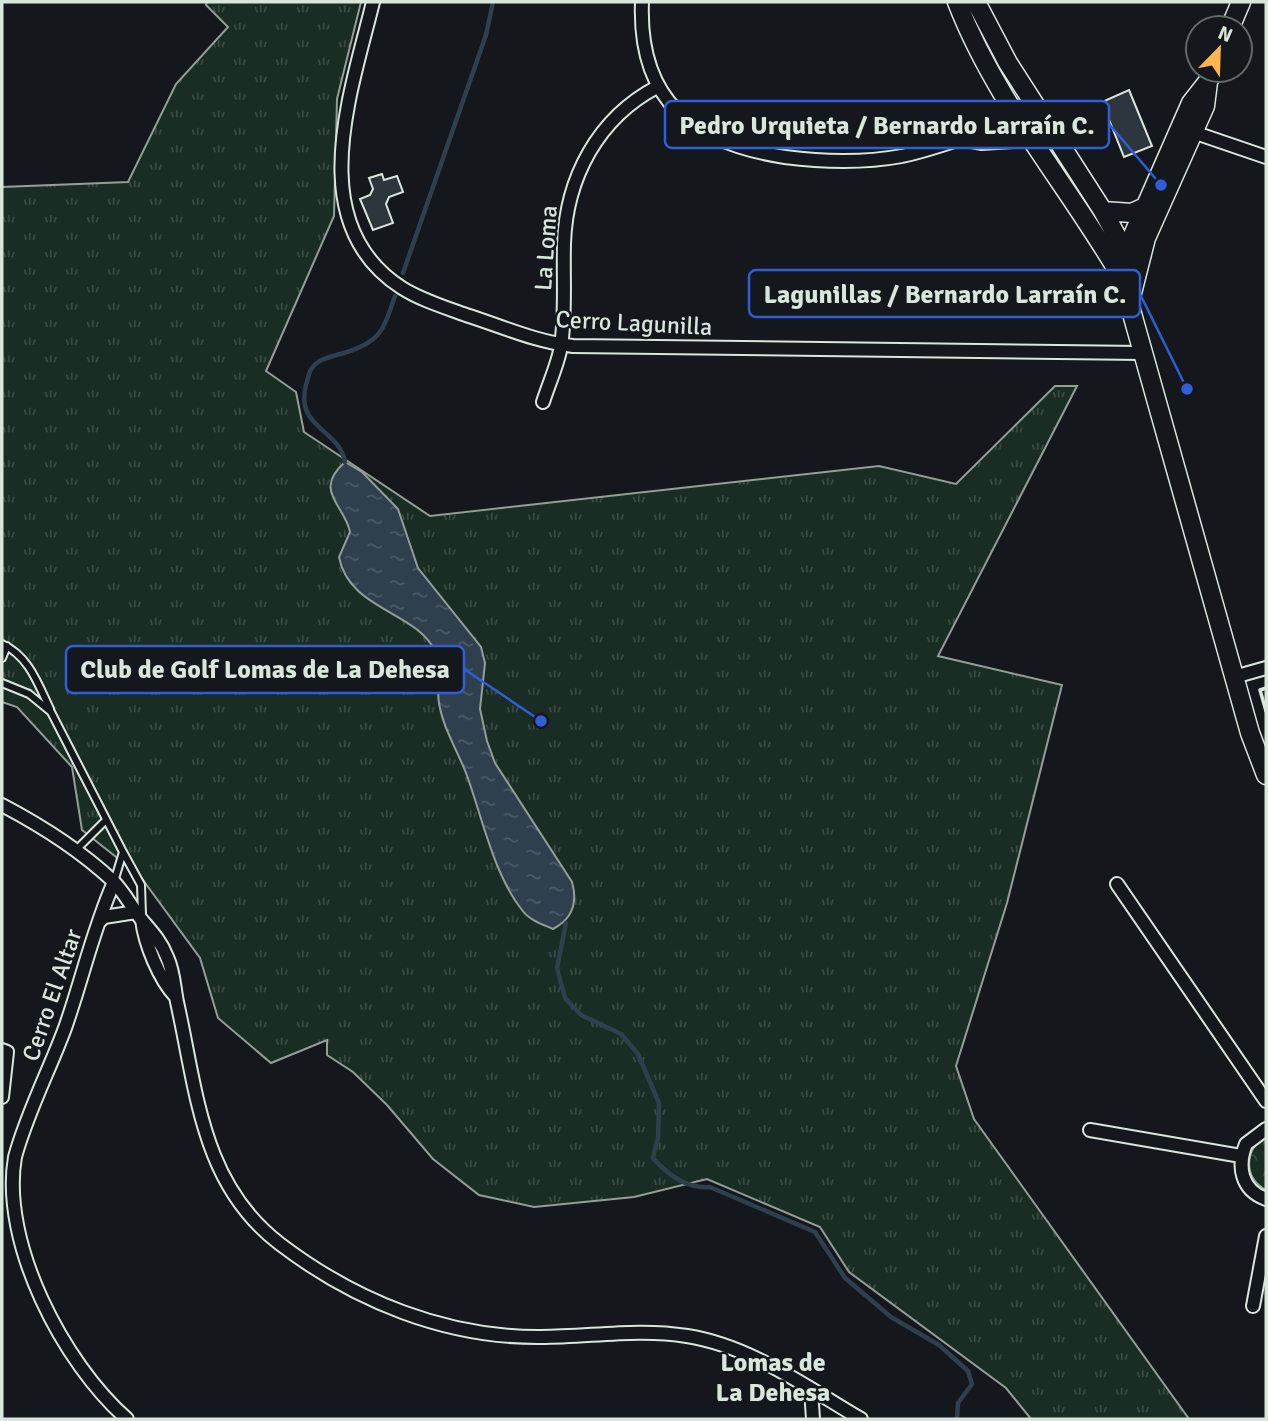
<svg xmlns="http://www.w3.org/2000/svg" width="1268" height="1421" font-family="Signika,sans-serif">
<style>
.grass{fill:url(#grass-tufts);stroke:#939e99;stroke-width:2}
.park{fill:url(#park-crowns);stroke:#939e99;stroke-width:2}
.water{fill:url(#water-ripples);stroke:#939e99;stroke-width:2}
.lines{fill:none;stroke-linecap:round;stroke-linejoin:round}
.stream{stroke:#2f3f4d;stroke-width:4.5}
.building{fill:#2c363c;stroke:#d8e6dc;stroke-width:2}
.lane-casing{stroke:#d8e6dc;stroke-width:10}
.street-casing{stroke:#d8e6dc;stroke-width:16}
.secondary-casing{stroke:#d8e6dc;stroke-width:21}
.lane{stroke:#14181c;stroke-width:6}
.street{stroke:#14181c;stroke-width:12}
.secondary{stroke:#14181c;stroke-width:18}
.wall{stroke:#d8e6dc;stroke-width:3.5}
.labels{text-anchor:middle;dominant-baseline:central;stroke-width:5;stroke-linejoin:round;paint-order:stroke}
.street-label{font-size:24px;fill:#d8e6dc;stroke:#14181c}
.neighbourhood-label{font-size:26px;font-weight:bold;fill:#d8e6dc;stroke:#14181c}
.leader{fill:none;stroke:#305dd8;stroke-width:2.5}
.callout-dot{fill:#305dd8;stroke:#14181c;stroke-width:2.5}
.callout{fill:#14181c;stroke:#305dd8;stroke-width:2.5}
.callout-label{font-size:26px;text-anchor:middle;font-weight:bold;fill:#d8e6dc}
</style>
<defs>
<pattern id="grass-tufts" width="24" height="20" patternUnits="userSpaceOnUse" patternTransform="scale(1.75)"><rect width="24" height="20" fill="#1a2d24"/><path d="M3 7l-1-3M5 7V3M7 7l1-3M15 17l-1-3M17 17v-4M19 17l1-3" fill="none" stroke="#3b4b43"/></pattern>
<pattern id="park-crowns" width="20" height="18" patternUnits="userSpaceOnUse" patternTransform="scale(1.75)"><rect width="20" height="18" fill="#1a2d24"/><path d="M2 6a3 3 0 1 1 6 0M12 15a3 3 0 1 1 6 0" fill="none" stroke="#3b4b43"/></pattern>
<pattern id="water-ripples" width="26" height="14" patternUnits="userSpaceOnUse" patternTransform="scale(1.75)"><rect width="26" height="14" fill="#2f3f4d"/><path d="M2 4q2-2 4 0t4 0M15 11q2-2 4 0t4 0" fill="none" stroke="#4c5b66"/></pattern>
</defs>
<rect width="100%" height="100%" fill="#14181c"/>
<path class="grass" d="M207,2H361L337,99L334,216L266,371L296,392L304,432L430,516L879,466L956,484L1055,386H1077L938,656L1062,685L1007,903L956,1066L974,1119L1189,1419H1031L1006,1388L849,1272L820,1227L707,1179L634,1197L534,1207L479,1195L433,1159L387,1105L353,1072L327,1055V1040L271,1063L218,1018L200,958L140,876L82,830L72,767L17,707L2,702V187L128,182L176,84L228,27L206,5Z"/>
<path class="park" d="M1266,1136V1190C1243,1177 1244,1150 1266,1136Z"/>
<path class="water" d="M345,462L362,472L398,509L418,568L481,647L485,663L480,709L487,741L495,763L572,882C578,903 572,919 553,929C542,924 529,920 522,910C493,873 482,816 466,773C457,750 443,728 439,703C436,686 442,667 435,651C416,611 349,610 339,557L350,532C345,505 312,491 345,462Z"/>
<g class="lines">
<path class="stream" d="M403,273L486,35L493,2
M345,462C339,428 295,429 306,385C309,375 309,368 318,362C326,357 336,355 344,353C382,341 383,330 395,296
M566,923L557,968L565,998L581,1015L621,1034L638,1054L659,1103L658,1138L653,1158C668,1175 687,1189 710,1187L815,1232L845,1278L891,1317L939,1345L968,1371L972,1384L958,1403L957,1419"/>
</g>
<path class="building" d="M1129,90L1152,146L1124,157L1102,102Z
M382,174L384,180L397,176L403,192L389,197L386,204L393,223L373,230L360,199L370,195L373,189L369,178Z"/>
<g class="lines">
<g class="lane-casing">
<path id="lane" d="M2,644C29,656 38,684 50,709
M2,658L7,646
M2,683L29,694L51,712L123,852L114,882
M76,850L106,820
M123,852L141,885L142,915"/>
</g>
<g class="street-casing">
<path id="street" d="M373,2C351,93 302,224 402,288C421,300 444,307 466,315C501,326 536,342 573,346L1142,353
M642,2C638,101 693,143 785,157C823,162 864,163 902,156C949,146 992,125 1039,115
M1187,130L1266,157
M965,140L981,143L1032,140
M543,402C549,383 558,364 561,346C566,313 563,277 564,244C566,178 598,118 657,87
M1234,677L1266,668
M2,805C42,826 80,850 113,881C124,892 131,906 141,919C151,931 161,941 167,957C174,972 174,987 177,1002C197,1091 201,1184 280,1244C355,1301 446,1338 541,1337C590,1337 638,1328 687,1336C751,1346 806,1387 861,1419
M114,882C93,929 82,980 65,1028C49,1071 27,1113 15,1157C0,1243 64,1364 127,1419
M1117,884L1266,1101
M142,920C145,944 159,979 176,997
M100,921L104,917L136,912
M2,1050L7,1052L2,1097
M1266,1129L1246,1144C1237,1166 1241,1190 1266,1199
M1090,1130L1241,1156
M1253,1306L1266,1236
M811,1390L813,1419"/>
</g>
<g class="secondary-casing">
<path id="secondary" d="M957,2C996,103 1068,185 1122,278
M976,2L1008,63L1103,211L1128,257
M1230,28L1241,2
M1209,80L1191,103L1126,251L1122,278L1250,733L1266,775
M1103,211L1132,213L1147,206
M1130,301L1146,238L1205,106L1208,82"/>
</g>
<use href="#lane" class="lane"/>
<use href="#street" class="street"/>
<use href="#secondary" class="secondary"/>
<path class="wall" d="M1266,688L1260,690L1266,711"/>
</g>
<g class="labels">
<g class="street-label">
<text transform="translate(546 248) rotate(-86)">La Loma</text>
<text transform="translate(634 323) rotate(3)">Cerro Lagunilla</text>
<text transform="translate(52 995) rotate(-71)">Cerro El Altar</text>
</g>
<g class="neighbourhood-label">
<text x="773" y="1363">Lomas de<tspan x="773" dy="30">La Dehesa</tspan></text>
</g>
</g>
<path class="leader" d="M1161 185L1109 124M1187 389L1140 294M541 721L464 669"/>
<g class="callout-dot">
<circle cx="1161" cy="185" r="7"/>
<circle cx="1187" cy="389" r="7"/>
<circle cx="541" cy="721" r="7"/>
</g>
<g class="callout">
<rect x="665" y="101" width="444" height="47" rx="7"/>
<rect x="749" y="270" width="391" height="47" rx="7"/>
<rect x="66" y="646" width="398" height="47" rx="7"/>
</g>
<g class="callout-label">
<text x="887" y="134">Pedro Urquieta / Bernardo Larraín C.</text>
<text x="945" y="303">Lagunillas / Bernardo Larraín C.</text>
<text x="265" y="678">Club de Golf Lomas de La Dehesa</text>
</g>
<rect width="1268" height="1421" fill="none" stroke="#d8e6dc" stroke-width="7"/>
<g transform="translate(1219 49) rotate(23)"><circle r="33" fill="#14181c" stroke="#626a69" stroke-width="2"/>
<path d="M0-5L12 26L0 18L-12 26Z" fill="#ffb74d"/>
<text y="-10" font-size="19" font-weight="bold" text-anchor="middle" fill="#d8e6dc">N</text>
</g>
</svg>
